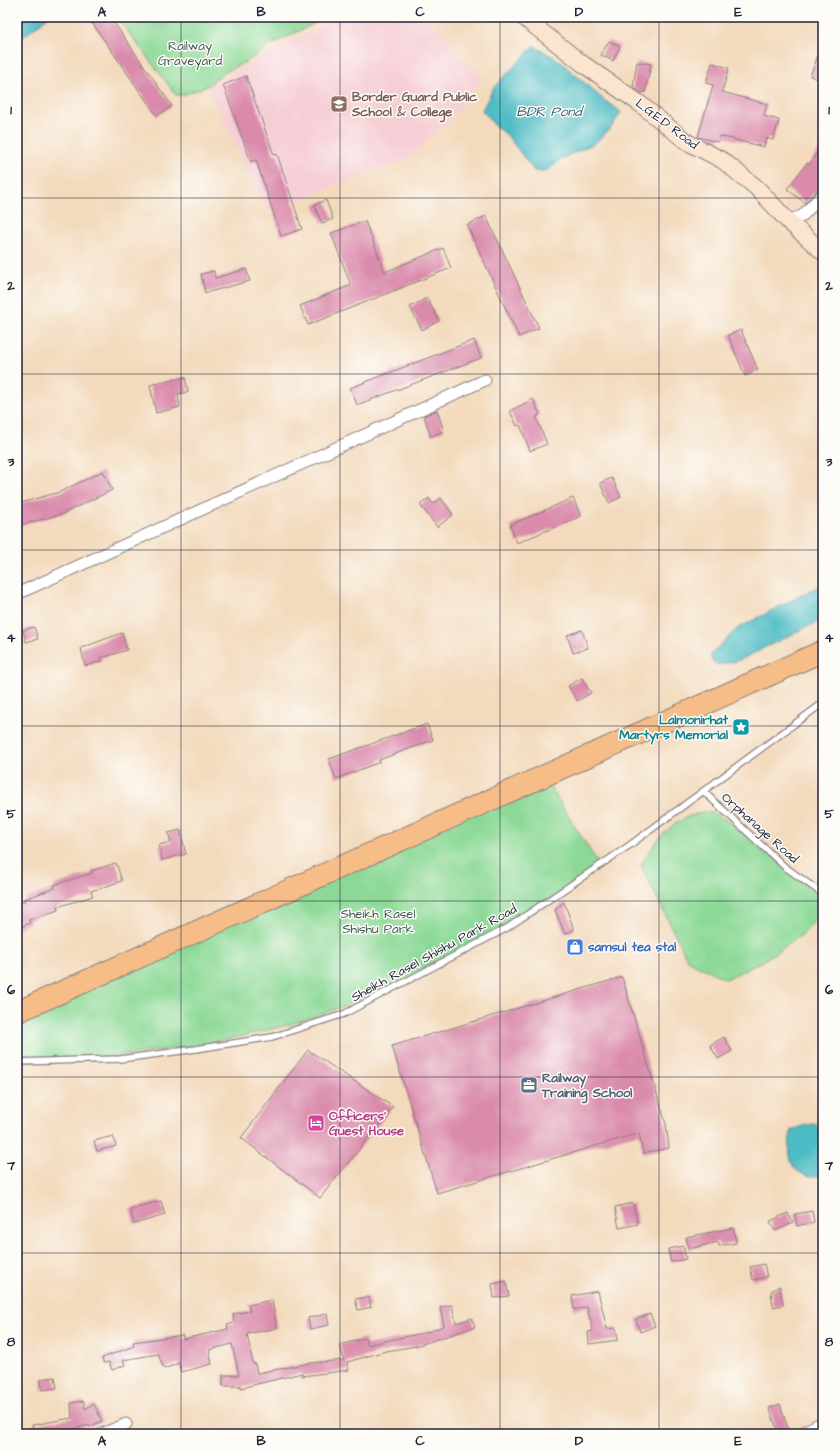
<svg xmlns="http://www.w3.org/2000/svg" width="840" height="1451" font-family="'Architects Daughter',sans-serif">
<style>
.built{fill:#f6cfd6}
.green{fill:#8cd997;stroke:#577e69}
.water{fill:#4ebcc5;stroke:#386f80}
.building{fill:#da8bac}
.lines{fill:none;stroke-linecap:round;stroke-linejoin:round}
.lane-casing{stroke:#8a7e7c;stroke-width:8}
.street-casing{stroke:#8a7e7c;stroke-width:13}
.secondary-casing{stroke:#8a7e7c;stroke-width:18}
.highway-casing{stroke:#8a7e7c;stroke-width:23}
.lane{stroke:#fff;stroke-width:5.5}
.street{stroke:#fff;stroke-width:11}
.secondary{stroke:#fce5cf;stroke-width:16}
.highway{stroke:#f7bd88;stroke-width:21}
.grid{fill:none;stroke:#22223b;stroke-width:1;stroke-opacity:0.55}
.labels{text-anchor:middle;dominant-baseline:central;stroke-width:3;stroke-linejoin:round;paint-order:stroke}
.park-label{font-size:13px;fill:#425957;stroke:#fdfcf7}
.education-label{font-size:13px;font-weight:bold;fill:#785e54;stroke:#fdfcf7;text-anchor:start}
.street-label{font-size:13px;fill:#22223b;stroke:#fdfcf7}
.culture-label{font-size:13px;font-weight:bold;fill:#0d838f;stroke:#fdfcf7;text-anchor:end}
.shop-label{font-size:13px;font-weight:bold;fill:#366cbe;stroke:#fdfcf7;text-anchor:start}
.service-label{font-size:13px;font-weight:bold;fill:#4e5e75;stroke:#fdfcf7;text-anchor:start}
.hotel-label{font-size:13px;font-weight:bold;fill:#b23c85;stroke:#fdfcf7;text-anchor:start}
.water-label{font-size:14px;font-style:italic;fill:#346072;stroke:#fdfcf7}
.neatline{fill:none;stroke:#22223b;stroke-width:1.5}
.grid-label{font-size:13px;text-anchor:middle;font-weight:bold;fill:#22223b}
</style>
<rect width="100%" height="100%" fill="#fdfcf7"/>
<filter id="ink" filterUnits="userSpaceOnUse"><feTurbulence type="fractalNoise" baseFrequency=".025" numOctaves="2"/><feDisplacementMap in="SourceGraphic" scale="8" xChannelSelector="R" yChannelSelector="G"/><feConvolveMatrix kernelMatrix="1 2 1 2 8 2 1 2 1" color-interpolation-filters="sRGB"/></filter>
<filter id="wash" filterUnits="userSpaceOnUse"><feTurbulence type="fractalNoise" baseFrequency=".012" numOctaves="4" result="noise"/><feDisplacementMap in="SourceGraphic" scale="16" xChannelSelector="R" yChannelSelector="G"/><feGaussianBlur stdDeviation="0.9" result="paint"/><feColorMatrix in="noise" values="0 0 0 0 0 0 0 0 0 0 0 0 0 0 0 0 0 1.4 0 .05"/><feComposite in="paint" operator="in"/></filter>
<g filter="url(#wash)">
<rect width="100%" height="100%" fill="#f3dabd"/>
<path class="built" d="M339,17H431L429,21L482,78L449,122L408,158L268,213L207,86Z"/>
<path class="green" d="M117,17H327L269,46L246,62L224,72L207,86L183,95H176Z
M543,775L599,865C567,887 534,913 500,932C432,970 360,1004 284,1026C199,1049 105,1060 17,1062V1012Z
M704,812C707,812 710,812 713,813C732,820 811,886 822,902C823,905 823,908 823,911L802,935L761,962L726,979L688,961L641,865C658,838 671,819 704,812Z"/>
<path class="water" d="M17,17H48L17,42Z
M534,46L559,60L604,100L621,112L611,128L595,143L565,157L546,171H534L507,135L495,126L482,110L494,87Z
M823,584V619L740,660L719,665L712,661L711,654L738,628Z
M814,1124L823,1128V1176C788,1179 787,1157 791,1130L805,1125Z"/>
<g id="blocks">
<path class="building" d="M88,17H110L172,106L157,116Z
M609,41L620,46L613,61L601,55Z
M822,45L823,46V81L810,76Z
M637,62L651,64L645,93L640,92L633,87Z
M712,63L729,68L722,92L767,104L764,116L779,120L773,140L766,138L764,147L720,136L718,142L698,137L713,85L706,83Z
M246,76L274,155L277,154L302,229L281,236L256,160L251,162L223,85Z
M823,142V187L818,189L805,203L787,189L807,163L809,165Z
M326,200L333,219L322,223L314,205Z
M486,216L539,328L519,337L467,225Z
M365,221L385,272L443,248L451,268L308,325L300,306L351,285L331,233Z
M246,269L250,281L205,293L201,274L214,271L215,278Z
M427,298L439,321L422,330L410,307Z
M741,330L758,370L745,376L728,335Z
M474,340L481,358L357,405L350,388Z
M185,377L188,392L178,394L180,407L156,413L150,385Z
M533,399L540,415L536,417L547,444L530,451L520,425L517,426L510,411Z
M437,410L444,431L431,436L424,416Z
M103,471L112,490L62,514L17,526V504L60,492Z
M612,478L621,497L609,503L600,483Z
M429,498L433,504L441,498L453,515L437,527L420,505Z
M573,498L581,516L517,543L510,525Z
M34,627L38,639L26,642L23,630Z
M582,630L588,648L573,653L567,635Z
M122,633L127,650L101,658L102,661L85,666L81,648Z
M582,678L591,693L577,701L568,686Z
M427,724L433,740L379,760L380,762L336,779L329,759Z
M180,830L186,854L162,860L159,845L171,842L168,833Z
M116,863L122,881L91,891L93,896L57,907L58,910L29,920L30,923L17,929V895L21,903L25,901L24,899L55,888L54,885L92,873L91,871Z
M564,902L574,930L565,934L555,910Z
M622,977L666,1124L669,1148L643,1153L639,1133L437,1193L392,1046Z
M724,1037L732,1051L718,1059L710,1045Z
M308,1050L393,1107L320,1198L241,1138Z
M113,1136L116,1146L97,1151L94,1141Z
M161,1201L165,1215L134,1224L130,1209Z
M633,1203L638,1224L619,1228L615,1207Z
M812,1211L814,1222L797,1226L795,1214Z
M788,1213L793,1223L775,1231L770,1221Z
M733,1228L736,1243L719,1246L718,1242L689,1249L686,1237Z
M683,1246L686,1259L671,1262L668,1249Z
M764,1264L767,1277L753,1280L750,1267Z
M506,1281L509,1296L494,1298L492,1284Z
M780,1286L783,1305L773,1307L771,1291Z
M598,1291L607,1329L616,1328L618,1340L589,1344L588,1332L593,1331L587,1307L574,1310L572,1296Z
M369,1297L371,1307L358,1310L355,1299Z
M272,1300L277,1328L247,1334L253,1364L255,1363L257,1373L310,1363L344,1360L340,1345L365,1338L367,1345L427,1332L444,1326L440,1307L452,1305L456,1323L472,1318L475,1327L416,1346L386,1351L347,1362L349,1370L302,1376V1373L241,1388V1386H223V1375H239L232,1344L209,1350L212,1364L181,1372L179,1363L164,1369L158,1354L123,1360L125,1365L112,1370L109,1362L104,1363L102,1358L134,1346L133,1342L183,1335V1339L228,1329L227,1325L234,1323L233,1314L250,1311L248,1305Z
M327,1314L329,1325L310,1329L308,1318Z
M650,1314L655,1326L640,1332L636,1319Z
M55,1377L57,1388L42,1390L41,1379Z
M84,1401L85,1409L94,1404L102,1421L89,1427L88,1425L75,1429L34,1434L32,1425L72,1418L71,1403Z
M780,1404L789,1431L779,1434L769,1408Z"/>
</g>
</g>
<g filter="url(#ink)">
<use href="#blocks" fill-opacity="0" stroke="#8a7e7c" stroke-width="1"/>
<g class="lines">
<g class="lane-casing">
<path id="lane" d="M703,791L785,867L823,894
M17,1062L120,1059L196,1049L272,1037L344,1014L507,928L630,845L823,703"/>
</g>
<g class="street-casing">
<path id="street" d="M788,221L802,216L823,194
M17,594L485,380
M102,1434L126,1424
M800,1434L823,1422"/>
</g>
<g class="secondary-casing">
<path id="secondary" d="M523,17L583,64L639,103L687,142L722,160L757,188L788,221L823,252"/>
</g>
<g class="highway-casing">
<path id="highway" d="M17,1012L823,651"/>
</g>
<use href="#lane" class="lane"/>
<use href="#street" class="street"/>
<use href="#secondary" class="secondary"/>
<use href="#highway" class="highway"/>
</g>
</g>
<path class="grid" d="M181,17V1434M340,17V1434M500,17V1434M659,17V1434M17,198H823M17,374H823M17,550H823M17,726H823M17,901H823M17,1077H823M17,1253H823"/>
<defs>
<g id="school-square" transform="scale(0.9)"><rect x="-9" y="-9" width="18" height="18" rx="4" fill="#8d6e63" stroke="#fdfcf7"/><path d="M0-5L7-2L0 1L-7-2ZM-4 1L0 2.5L4 1V4Q0 6-4 4Z" fill="#fff"/></g>
<g id="sight-square" transform="scale(0.9)"><rect x="-9" y="-9" width="18" height="18" rx="4" fill="#0f9aa8" stroke="#fdfcf7"/><path d="M0-6L1.8-2.2L6-1.7L2.9 1.2L3.7 5.4L0 3.3L-3.7 5.4L-2.9 1.2L-6-1.7L-1.8-2.2Z" fill="#fff"/></g>
<g id="shop-square" transform="scale(0.9)"><rect x="-9" y="-9" width="18" height="18" rx="4" fill="#3f7fe0" stroke="#fdfcf7"/><path d="M-5-2.5h2.3a2.7 3.5 0 0 1 5.4 0H5L5.5 6h-11ZM-1.5-2.5h3a1.5 2.3 0 0 0-3 0Z" fill="#fff"/></g>
<g id="office-square" transform="scale(0.9)"><rect x="-9" y="-9" width="18" height="18" rx="4" fill="#5c6f8a" stroke="#fdfcf7"/><path d="M-6-3h4V-5.5h4V-3h4V5H-6ZM-1-4.5V-3h2v-1.5ZM-6 0V1H6V0Z" fill="#fff"/></g>
<g id="hotel-square" transform="scale(0.9)"><rect x="-9" y="-9" width="18" height="18" rx="4" fill="#d1479c" stroke="#fdfcf7"/><path d="M-6-4.5h1.5V1H6V5H4.5V3h-9V5H-6ZM-4 0a1.8 1.8 0 1 1 3.6 0ZM.5 0V-2.5h3Q6-2.5 6 0Z" fill="#fff"/></g>
</defs>
<g fill-rule="evenodd">
<use href="#school-square" x="339" y="104"/>
<use href="#sight-square" x="741" y="727"/>
<use href="#shop-square" x="575" y="947"/>
<use href="#office-square" x="529" y="1085"/>
<use href="#hotel-square" x="316" y="1123"/>
</g>
<g class="labels">
<g class="park-label">
<text x="190" y="46">Railway<tspan x="190" dy="15">Graveyard</tspan></text>
<text x="378" y="914">Sheikh Rasel<tspan x="378" dy="15">Shishu Park</tspan></text>
</g>
<g class="education-label">
<text x="352" y="97">Border Guard Public<tspan x="352" dy="15">School &amp; College</tspan></text>
</g>
<g class="street-label">
<text transform="translate(667 124) rotate(37)">L.G.E.D Road</text>
<text transform="translate(760 828) rotate(42)">Orphanage Road</text>
<text transform="translate(434 953) rotate(-29)">Sheikh Rasel Shishu Park Road</text>
</g>
<g class="culture-label">
<text x="728" y="720">Lalmonirhat<tspan x="728" dy="15">Martyrs Memorial</tspan></text>
</g>
<g class="shop-label">
<text x="588" y="947">samsul tea stal</text>
</g>
<g class="service-label">
<text x="542" y="1078">Railway<tspan x="542" dy="15">Training School</tspan></text>
</g>
<g class="hotel-label">
<text x="329" y="1116">Officers'<tspan x="329" dy="15">Guest House</tspan></text>
</g>
<g class="water-label">
<text x="549" y="112">BDR Pond</text>
</g>
</g>
<rect width="840" height="1451" fill="none" stroke="#fdfcf7" stroke-width="44"/>
<rect x="22" y="22" width="796" height="1407" class="neatline"/>
<g class="grid-label">
<text x="102" y="16">A</text>
<text x="261" y="16">B</text>
<text x="420" y="16">C</text>
<text x="579" y="16">D</text>
<text x="738" y="16">E</text>
<text x="11" y="114">1</text>
<text x="829" y="114">1</text>
<text x="11" y="290">2</text>
<text x="829" y="290">2</text>
<text x="11" y="466">3</text>
<text x="829" y="466">3</text>
<text x="11" y="642">4</text>
<text x="829" y="642">4</text>
<text x="11" y="818">5</text>
<text x="829" y="818">5</text>
<text x="11" y="994">6</text>
<text x="829" y="994">6</text>
<text x="11" y="1170">7</text>
<text x="829" y="1170">7</text>
<text x="11" y="1346">8</text>
<text x="829" y="1346">8</text>
<text x="102" y="1445">A</text>
<text x="261" y="1445">B</text>
<text x="420" y="1445">C</text>
<text x="579" y="1445">D</text>
<text x="738" y="1445">E</text>
</g>
</svg>
